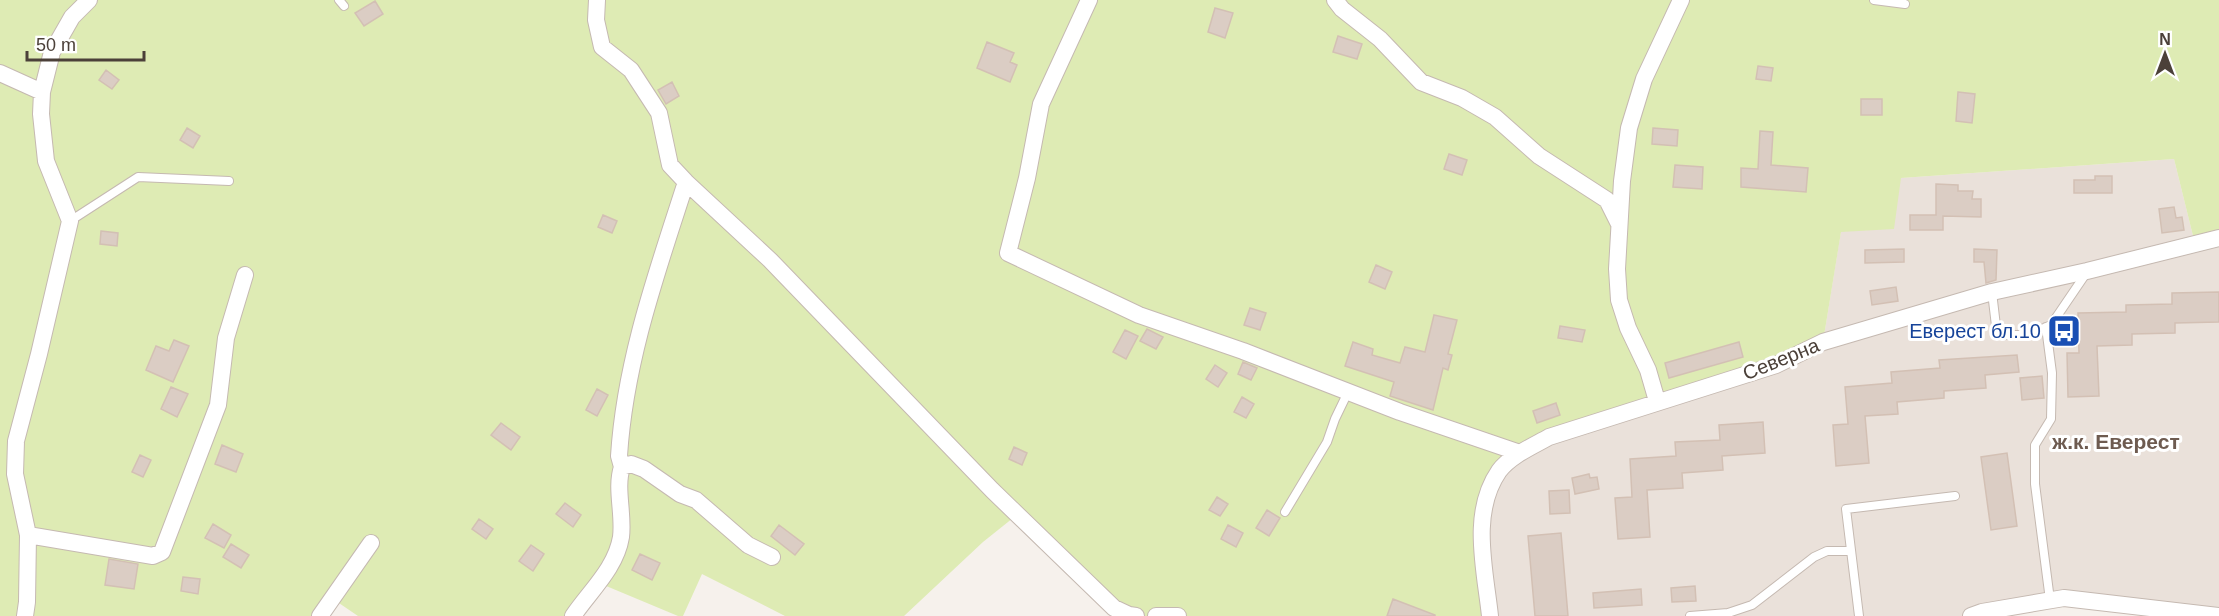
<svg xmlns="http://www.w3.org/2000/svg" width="2219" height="616" font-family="Helvetica,sans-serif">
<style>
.residential{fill:#eae1da}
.green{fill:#deebb4}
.building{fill:#dbcdc4;stroke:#d3c0b4;stroke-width:1.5}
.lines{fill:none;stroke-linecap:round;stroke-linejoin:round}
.lane-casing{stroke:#c5b9b1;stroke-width:10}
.street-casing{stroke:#c5b9b1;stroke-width:18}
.lane{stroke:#fff;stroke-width:8}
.street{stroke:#fff;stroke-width:16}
.labels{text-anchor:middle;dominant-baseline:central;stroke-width:6;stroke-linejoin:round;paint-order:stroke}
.transit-label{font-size:20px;fill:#164399;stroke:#fff;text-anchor:end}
.street-label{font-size:20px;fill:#4b4039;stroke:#fff}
.neighbourhood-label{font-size:21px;font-weight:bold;fill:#6e5b50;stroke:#fff}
</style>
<rect width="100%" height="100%" fill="#f6f1ec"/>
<path class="residential" d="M2174,159L2195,244L2219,238V616L2050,600L1971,616H1490L1486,498L1516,456L1823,342L1841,231L1901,178Z"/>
<path class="green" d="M0,0H2219V238L2195,244L2174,159L1901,178L1894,229L1841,232L1823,342L1516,456L1486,498L1491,616H1136L1018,514L983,542L904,616H785L702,574L683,616H678L599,583L576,616H358L333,599L319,616H0Z"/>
<path class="building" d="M375,1L383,14L364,26L355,13Z
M1215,8L1233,13L1225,38L1208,32Z
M1338,36L1362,44L1357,59L1333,52Z
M987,42L1014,53L1010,62L1017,65L1010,82L977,68Z
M1758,66L1773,68L1771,81L1756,79Z
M106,70L119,80L112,89L99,80Z
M672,82L679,96L666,104L658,90Z
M1958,92L1975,94L1972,123L1956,121Z
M1861,99H1882V115H1861Z
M187,128L200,136L193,148L180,140Z
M1653,128L1678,130L1677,146L1652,144Z
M1760,131L1773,132L1771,165L1808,168L1806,192L1741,187V168L1758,169Z
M1449,154L1467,160L1462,175L1444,169Z
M1675,165L1703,167L1702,189L1673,187Z
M2095,176H2112V193H2074V180H2095Z
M1936,184L1958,185V191H1973L1972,199H1981V217L1943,216V230H1910V215H1936Z
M2174,207L2176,218L2182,217L2184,230L2162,233L2159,209Z
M603,215L617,221L612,233L598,227Z
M101,231L118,233L117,246L100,244Z
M1904,249V262L1865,263V250Z
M1974,249L1997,250L1996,280L1986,283L1984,262H1974Z
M1376,265L1392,272L1385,289L1369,282Z
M1896,287L1898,301L1872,305L1870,291Z
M2219,292V322L2175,323V333L2132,334V345L2097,346L2099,396L2068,397L2067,353H2079L2078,313L2126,312V305L2172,304V293Z
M1250,308L1266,313L1260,330L1244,325Z
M1434,315L1457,320L1448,354L1452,355L1448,370L1443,368L1433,410L1390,396L1394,382L1345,366L1353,342L1373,349L1372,355L1400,363L1405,347L1425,352Z
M1560,326L1585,330L1582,342L1558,338Z
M1147,329L1163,337L1156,349L1140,341Z
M1125,330L1138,336L1126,359L1113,352Z
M174,340L189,346L173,382L146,370L156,346L169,351Z
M1739,342L1743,357L1669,378L1665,363Z
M2017,355L2019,372L1985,375L1986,388L1944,391V398L1897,402L1898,414L1865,416L1869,463L1836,466L1833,425L1848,424L1845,387L1892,383L1891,372L1940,368L1939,360Z
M1243,362L1257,368L1251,380L1238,374Z
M1215,365L1227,373L1218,387L1206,379Z
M2042,376L2044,398L2022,400L2020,378Z
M171,387L188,394L177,417L161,409Z
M597,389L608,395L597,416L586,410Z
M1242,397L1254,404L1246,418L1234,412Z
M1556,403L1560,415L1537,423L1533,411Z
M1763,422L1765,453L1722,456L1723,470L1682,473L1683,488L1647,490L1650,537L1618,539L1615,498L1632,497L1630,459L1676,456L1675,442L1720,440L1719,425Z
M501,423L520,437L511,450L491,435Z
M222,445L243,454L236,472L215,464Z
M1014,447L1027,453L1022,465L1009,459Z
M2007,453L2017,526L1991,530L1981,457Z
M140,455L151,460L143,477L132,472Z
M1589,474L1590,478L1597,477L1599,489L1575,494L1572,478Z
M1569,490L1570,513L1550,514L1549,491Z
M1217,497L1228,504L1220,516L1209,510Z
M565,503L581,515L573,527L556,514Z
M1267,510L1280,518L1269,536L1256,528Z
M479,519L493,529L486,539L472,529Z
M213,524L231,535L224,548L205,538Z
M779,525L804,544L795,555L771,536Z
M1228,525L1243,533L1236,547L1221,539Z
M1561,533L1568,616H1535L1528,536Z
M231,544L249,555L241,568L223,557Z
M531,545L544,554L533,571L519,561Z
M640,554L660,563L652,580L632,570Z
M109,559L138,564L134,589L105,585Z
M183,577L200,579L198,594L181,591Z
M1695,586L1696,601L1672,602L1671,588Z
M1641,589L1642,605L1594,608L1593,593Z
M1393,599L1435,615V616H1387Z"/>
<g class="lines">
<g class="lane-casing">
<path id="lane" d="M339,0L344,6
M1874,0L1905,4
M70,221L138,177L229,181
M1992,292L1996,326L2006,335H2028L2051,325L2087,272
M2046,327L2052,373L2051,419L2035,445V484L2050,600
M1285,512L1327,442L1335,419L1348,392
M1690,616L1728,613L1752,605L1814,557L1827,551H1850
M1859,616L1846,509L1955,496"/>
</g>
<g class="street-casing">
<path id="street" d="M597,0L596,20L602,47L631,70L659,113L670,165L686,182L770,260L992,490L1114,608L1129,615L1136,616
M1089,0L1041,104L1027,178L1008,253L1139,315L1243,351L1400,412L1520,453
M1335,0L1342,9L1380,39L1421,82L1462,98L1495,117L1539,156L1607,200L1619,224
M0,73L42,92
M1657,401L1648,370L1628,328L1619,300L1617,269L1622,181L1629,128L1644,79L1681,0
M622,467L619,456C625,361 657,272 686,182
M28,535L153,556L162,552L218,405L226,338L245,275
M25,616L27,602L28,535L15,474L16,441L39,354L70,221L46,161L41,114L42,92L52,52L72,17L89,0
M320,616L371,543
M573,616C590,591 616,568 621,537C624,514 615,488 622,467L631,464L644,469L680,494L696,500L748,545L772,557
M1156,616H1178
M1490,616C1485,569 1470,513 1499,471C1510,456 1533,446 1549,437L1776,365L1823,342L1992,292L2087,271L2219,238
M1971,616L1982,612L2064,598L2219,616"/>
</g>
<use href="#lane" class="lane"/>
<use href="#street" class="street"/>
</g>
<defs>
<g id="bus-square" transform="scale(1.725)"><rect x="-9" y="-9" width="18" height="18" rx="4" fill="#1a4fb4" stroke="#fff"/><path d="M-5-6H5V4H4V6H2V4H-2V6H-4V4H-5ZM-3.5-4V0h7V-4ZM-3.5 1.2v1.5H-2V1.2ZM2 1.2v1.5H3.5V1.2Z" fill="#fff"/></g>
</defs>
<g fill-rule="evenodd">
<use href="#bus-square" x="2064" y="331"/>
</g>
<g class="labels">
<g class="transit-label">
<text x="2041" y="331">Еверест бл.10</text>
</g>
<g class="street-label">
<text transform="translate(1781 359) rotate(-22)">Северна</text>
</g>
<g class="neighbourhood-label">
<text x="2116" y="441">ж.к. Еверест</text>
</g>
</g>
<g transform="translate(2165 54)" stroke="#ffffff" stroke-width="4.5" paint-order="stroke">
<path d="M0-4.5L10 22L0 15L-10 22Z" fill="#4b4039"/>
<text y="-9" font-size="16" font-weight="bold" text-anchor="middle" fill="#4b4039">N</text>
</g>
<path d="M27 51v9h117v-9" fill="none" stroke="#4b4039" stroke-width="3"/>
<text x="36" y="51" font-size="18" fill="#4b4039" stroke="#ffffff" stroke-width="4.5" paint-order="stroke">50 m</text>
</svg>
